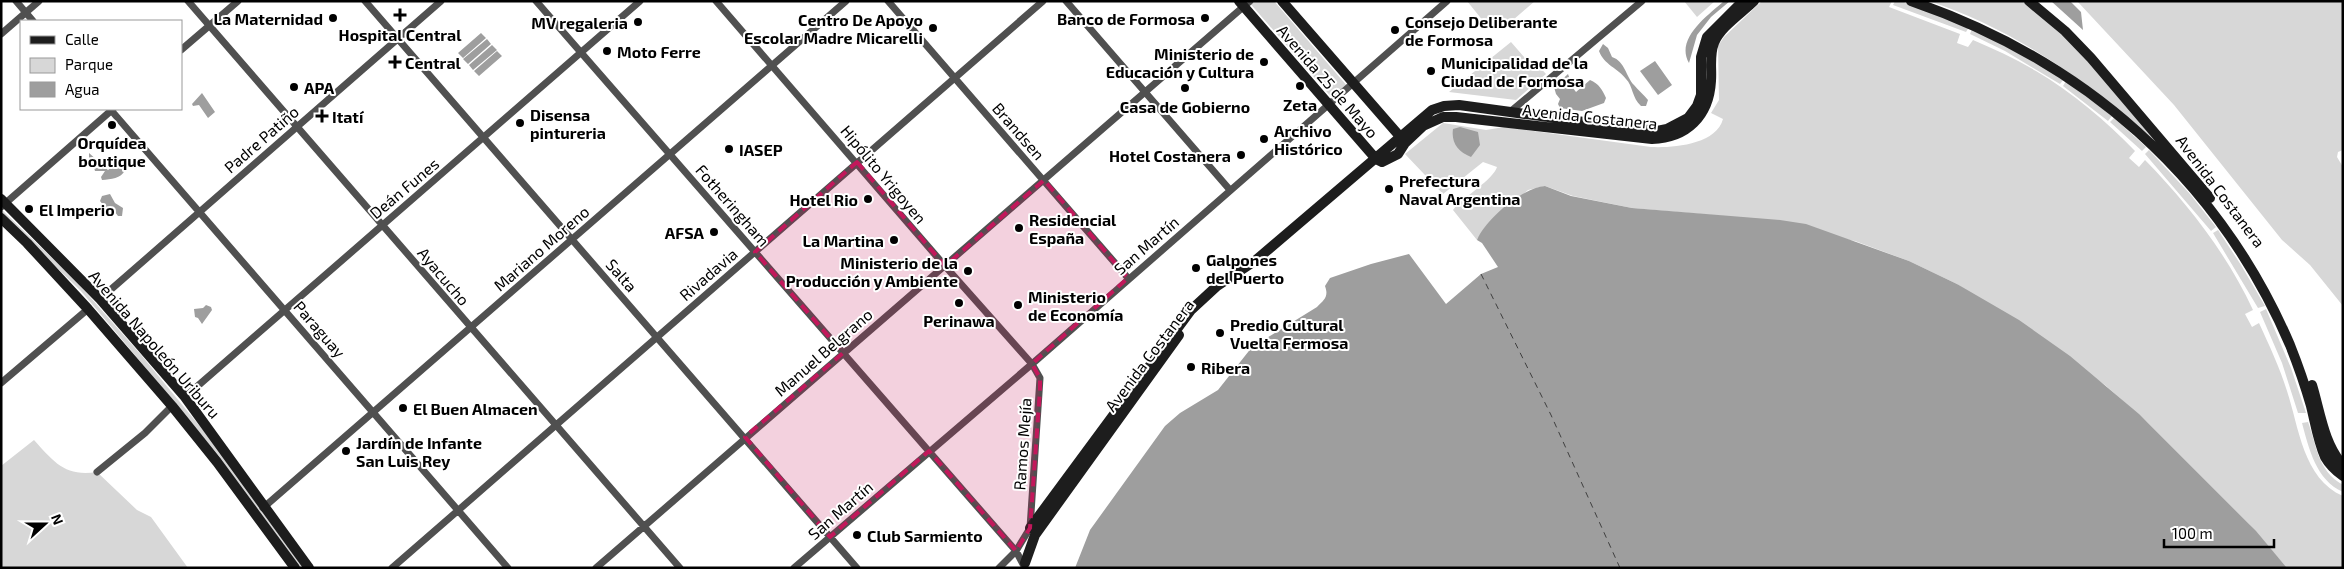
<svg xmlns="http://www.w3.org/2000/svg" width="2344" height="569" font-family="'Exo 2',sans-serif">
<style>
.green{fill:#d7d7d7}
.water{fill:#9e9e9e}
.lines{fill:none;stroke-linecap:round;stroke-linejoin:round}
.ferry{stroke:#3f3f3f;stroke-width:1;stroke-dasharray:6 5;stroke-linecap:butt}
.street{stroke:#505050;stroke-width:7}
.secondary{stroke:#1d1d1d;stroke-width:10}
.marked{fill:#c2185b;fill-opacity:0.2;stroke:#c2185b;stroke-width:4;stroke-dasharray:10 6;stroke-linejoin:round}
.poi-dot{fill:#000;stroke:#fff;stroke-width:2}
.labels{text-anchor:middle;dominant-baseline:central;stroke-width:4;stroke-linejoin:round;paint-order:stroke}
.poi-label{font-size:16px;font-weight:bold;fill:#000;stroke:#fff;text-anchor:start}
.street-label{font-size:16px;fill:#000;stroke:#fff}
</style>
<rect width="100%" height="100%" fill="#fff"/>
<path class="green" d="M1248,1H1274L1348,87L1333,99Z
M1467,1H1535L1506,26L1488,27Z
M1684,1H1715L1697,17Z
M1762,1H1892L1889,7L1960,34L1957,43L1968,47L1973,40C1994,49 2016,59 2036,71C2072,92 2106,121 2135,151L2129,158L2139,167L2145,160C2188,204 2227,254 2253,310L2245,314L2252,327L2259,323C2269,345 2280,368 2287,391C2299,427 2303,479 2343,496V568H2287L2249,524L2147,422L2105,385L1957,284L1909,261L1855,241L1723,216L1632,208L1573,196L1545,186L1528,190L1485,227L1477,240L1453,210C1464,196 1493,180 1497,167L1483,162L1443,194L1405,154L1443,123L1486,130L1504,127L1651,147C1672,148 1716,145 1723,119L1711,113L1719,100L1718,46L1724,37Z
M1895,1L1904,2L1969,27L1966,32L1893,5Z
M1929,1H2022L2045,18L2076,47L2155,139V142C2089,82 2014,29 1929,1Z
M2077,1H2343V150L2338,152L2337,157L2343,167V306L2310,265L2282,240L2174,105Z
M1972,29L1982,33L2064,79L2060,84L2005,51L1970,34Z
M1511,42L1532,66L1536,63L1546,74L1516,100L1449,92Z
M2066,81L2112,116L2108,121L2063,86Z
M2114,118L2146,147L2142,151L2110,122Z
M2149,150L2190,194L2216,227L2211,231L2145,154Z
M1,209L76,281L142,356L235,469L303,568H298L295,565L219,456L114,330L80,290L1,214Z
M2218,230L2241,265L2265,306L2258,308L2213,233Z
M2266,309L2291,368L2306,413H2298L2282,363L2260,312Z
M2308,422C2317,446 2317,470 2343,485V492C2316,480 2309,449 2302,423Z
M34,440C54,462 65,477 97,472L137,510L151,517L188,568H1V466Z"/>
<path class="water" d="M1724,1H1730L1711,17L1697,35L1689,63C1675,39 1707,16 1724,1Z
M2051,1H2070L2081,12L2083,30Z
M481,33L486,38L463,58L458,53Z
M487,39L491,44L468,64L463,59Z
M1603,44L1608,48L1612,57C1625,61 1626,77 1634,85C1638,90 1644,95 1648,100L1646,106H1641C1632,98 1633,86 1626,79C1618,68 1604,65 1599,51Z
M492,45L497,50L473,70L469,65Z
M497,51L502,56L479,76L474,71Z
M1655,61L1672,85L1658,95L1640,71Z
M1568,74L1573,88L1576,92L1590,80C1599,84 1602,89 1606,98L1604,103L1582,111L1560,108L1558,104L1560,99L1556,94L1554,87Z
M202,93L215,112L208,118L199,105L193,106L192,104Z
M1460,127L1478,132L1480,145L1471,157C1458,152 1451,143 1453,129Z
M89,153L108,170L114,165H120L125,170C121,179 111,179 102,180L101,177L105,171H95L93,164L89,159Z
M1545,186L1571,196L1632,208L1780,220L1806,224L1909,261L1957,284L2019,320L2070,356L2139,414L2256,531L2287,568H1075L1090,530L1165,426L1180,413L1218,390L1252,347L1317,307C1324,300 1329,297 1325,286L1330,278L1371,264L1409,254L1446,304L1481,274L1498,267L1482,243L1477,240C1486,219 1522,188 1545,186Z
M110,194L115,203L123,208L122,216H118L111,207L104,210V206L100,201L102,196Z
M206,305L211,307L212,310L202,324L198,318L195,317L194,309L203,308Z"/>
<g class="lines">
<path class="ferry" d="M1481,274L1551,415L1620,568"/>
<path class="street" d="M16,1L33,21
M188,1L680,568
M365,1L857,568
M536,1L1016,551L1024,566
M716,1L945,266L1032,364L1040,378L1030,528L1016,551L999,568
M888,1L1128,278
M1066,1L1230,190
M1,34L39,1
M181,50L238,1
M110,109L508,568
M1510,112L1642,1
M1,207L113,109
M100,299L441,1
M1,383L88,309
M185,397L640,1
M97,472L145,433L172,406
M263,508L846,1
M392,568L1043,1
M596,568L1250,1
M794,568L1032,364L1447,1"/>
<path class="secondary" d="M1239,1L1376,159L1382,162L1398,154L1405,143L1423,126L1443,117H1456L1652,139C1687,138 1709,116 1711,81C1712,69 1709,55 1714,43C1720,27 1742,13 1754,1
M1282,1L1403,140
M1911,1C2083,60 2218,177 2290,345C2298,365 2305,385 2311,406C2315,422 2318,441 2325,457C2329,464 2336,471 2343,476
M2029,1L2065,31L2091,58L2210,198
M1,199L100,299L185,397L309,568
M1,218L27,243L88,309L172,406L217,462L295,568
M2312,385C2320,411 2324,445 2343,465
M1030,528L1191,310L1217,286L1256,260L1432,110L1444,106L1459,105L1621,127L1657,131L1667,129L1688,118L1697,106L1701,95V57L1707,37L1743,1
M1025,563L1035,535L1179,335"/>
</g>
<path class="marked" d="M857,162L945,266L1044,180L1128,278L1032,364L1040,378V390L1030,528L1016,551L929,451L830,537L745,437L843,353L755,252Z"/>
<g class="poi-dot">
<path d="M397.5 7.5h5v5h5v5h-5v5h-5v-5h-5v-5h5z"/>
<circle cx="333" cy="18" r="5"/>
<circle cx="1205" cy="18" r="5"/>
<circle cx="638" cy="22" r="5"/>
<circle cx="933" cy="28" r="5"/>
<circle cx="1395" cy="30" r="5"/>
<circle cx="607" cy="51" r="5"/>
<path d="M392.5 54.5h5v5h5v5h-5v5h-5v-5h-5v-5h5z"/>
<circle cx="1264" cy="62" r="5"/>
<circle cx="1431" cy="71" r="5"/>
<circle cx="1300" cy="86" r="5"/>
<circle cx="294" cy="87" r="5"/>
<circle cx="1185" cy="88" r="5"/>
<path d="M319.5 108.5h5v5h5v5h-5v5h-5v-5h-5v-5h5z"/>
<circle cx="520" cy="123" r="5"/>
<circle cx="112" cy="125" r="5"/>
<circle cx="1264" cy="139" r="5"/>
<circle cx="729" cy="149" r="5"/>
<circle cx="1241" cy="155" r="5"/>
<circle cx="1389" cy="189" r="5"/>
<circle cx="868" cy="199" r="5"/>
<circle cx="29" cy="209" r="5"/>
<circle cx="1019" cy="228" r="5"/>
<circle cx="714" cy="232" r="5"/>
<circle cx="894" cy="240" r="5"/>
<circle cx="1196" cy="268" r="5"/>
<circle cx="968" cy="271" r="5"/>
<circle cx="959" cy="303" r="5"/>
<circle cx="1018" cy="305" r="5"/>
<circle cx="1220" cy="333" r="5"/>
<circle cx="1191" cy="367" r="5"/>
<circle cx="403" cy="408" r="5"/>
<circle cx="346" cy="451" r="5"/>
<circle cx="857" cy="535" r="5"/>
</g>
<g class="labels">
<g class="poi-label">
<text x="323" y="18" text-anchor="end">La Maternidad</text>
<text x="1195" y="18" text-anchor="end">Banco de Formosa</text>
<text x="923" y="19" text-anchor="end">Centro De Apoyo<tspan x="923" dy="18">Escolar Madre Micarelli</tspan></text>
<text x="1405" y="21">Consejo Deliberante<tspan x="1405" dy="18">de Formosa</tspan></text>
<text x="628" y="22" text-anchor="end">MV regaleria</text>
<text x="400" y="34" text-anchor="middle">Hospital Central</text>
<text x="617" y="51">Moto Ferre</text>
<text x="1254" y="53" text-anchor="end">Ministerio de<tspan x="1254" dy="18">Educación y Cultura</tspan></text>
<text x="405" y="62">Central</text>
<text x="1441" y="62">Municipalidad de la<tspan x="1441" dy="18">Ciudad de Formosa</tspan></text>
<text x="304" y="87">APA</text>
<text x="1300" y="104" text-anchor="middle">Zeta</text>
<text x="1185" y="106" text-anchor="middle">Casa de Gobierno</text>
<text x="530" y="114">Disensa<tspan x="530" dy="18">pintureria</tspan></text>
<text x="332" y="116">Itatí</text>
<text x="1274" y="130">Archivo<tspan x="1274" dy="18">Histórico</tspan></text>
<text x="112" y="142" text-anchor="middle">Orquídea<tspan x="112" dy="18">boutique</tspan></text>
<text x="739" y="149">IASEP</text>
<text x="1231" y="155" text-anchor="end">Hotel Costanera</text>
<text x="1399" y="180">Prefectura<tspan x="1399" dy="18">Naval Argentina</tspan></text>
<text x="858" y="199" text-anchor="end">Hotel Rio</text>
<text x="39" y="209">El Imperio</text>
<text x="1029" y="219">Residencial<tspan x="1029" dy="18">España</tspan></text>
<text x="704" y="232" text-anchor="end">AFSA</text>
<text x="884" y="240" text-anchor="end">La Martina</text>
<text x="1206" y="259">Galpones<tspan x="1206" dy="18">del Puerto</tspan></text>
<text x="958" y="262" text-anchor="end">Ministerio de la<tspan x="958" dy="18">Producción y Ambiente</tspan></text>
<text x="1028" y="296">Ministerio<tspan x="1028" dy="18">de Economía</tspan></text>
<text x="959" y="320" text-anchor="middle">Perinawa</text>
<text x="1230" y="324">Predio Cultural<tspan x="1230" dy="18">Vuelta Fermosa</tspan></text>
<text x="1201" y="367">Ribera</text>
<text x="413" y="408">El Buen Almacen</text>
<text x="356" y="442">Jardín de Infante<tspan x="356" dy="18">San Luis Rey</tspan></text>
<text x="867" y="535">Club Sarmiento</text>
</g>
<g class="street-label">
<text transform="translate(1328 81) rotate(49)">Avenida 25 de Mayo</text>
<text transform="translate(1590 116) rotate(6)">Avenida Costanera</text>
<text transform="translate(1019 131) rotate(49)">Brandsen</text>
<text transform="translate(261 139) rotate(-41)">Padre Patiño</text>
<text transform="translate(884 174) rotate(50)">Hipólito Yrigoyen</text>
<text transform="translate(404 188) rotate(-40)">Deán Funes</text>
<text transform="translate(2221 191) rotate(53)">Avenida Costanera</text>
<text transform="translate(733 205) rotate(49)">Fotheringham</text>
<text transform="translate(1146 245) rotate(-41)">San Martín</text>
<text transform="translate(541 248) rotate(-41)">Mariano Moreno</text>
<text transform="translate(708 274) rotate(-41)">Rivadavia</text>
<text transform="translate(622 275) rotate(49)">Salta</text>
<text transform="translate(444 276) rotate(50)">Ayacucho</text>
<text transform="translate(320 329) rotate(49)">Paraguay</text>
<text transform="translate(155 344) rotate(49)">Avenida Napoleón Uriburu</text>
<text transform="translate(823 352) rotate(-41)">Manuel Belgrano</text>
<text transform="translate(1149 355) rotate(-53)">Avenida Costanera</text>
<text transform="translate(1022 444) rotate(-86)">Ramos Mejía</text>
<text transform="translate(840 510) rotate(-41)">San Martín</text>
</g>
</g>
<rect width="2344" height="569" fill="none" stroke="#000000" stroke-width="5"/>
<rect x="20" y="20" width="162" height="90" fill="#ffffff" stroke="#999999"/>
<rect x="30" y="36" width="25" height="8" fill="#1d1d1d" stroke="#999999"/>
<text x="65" y="45" font-size="15" fill="#000000">Calle</text>
<rect x="30" y="58" width="25" height="15" fill="#d7d7d7" stroke="#999999"/>
<text x="65" y="70" font-size="15" fill="#000000">Parque</text>
<rect x="30" y="82" width="25" height="15" fill="#9e9e9e" stroke="#999999"/>
<text x="65" y="95" font-size="15" fill="#000000">Agua</text>
<g transform="translate(45 524) rotate(69)" stroke="#ffffff" stroke-width="4" paint-order="stroke">
<path d="M0-4L9 19L0 12L-9 19Z" fill="#000000"/>
<text y="-8" font-size="14" font-weight="bold" text-anchor="middle" fill="#000000">N</text>
</g>
<path d="M2164 539v8h110v-8" fill="none" stroke="#000000" stroke-width="2.5"/>
<text x="2172" y="539" font-size="15" fill="#000000" stroke="#ffffff" stroke-width="4" paint-order="stroke">100 m</text>
</svg>
